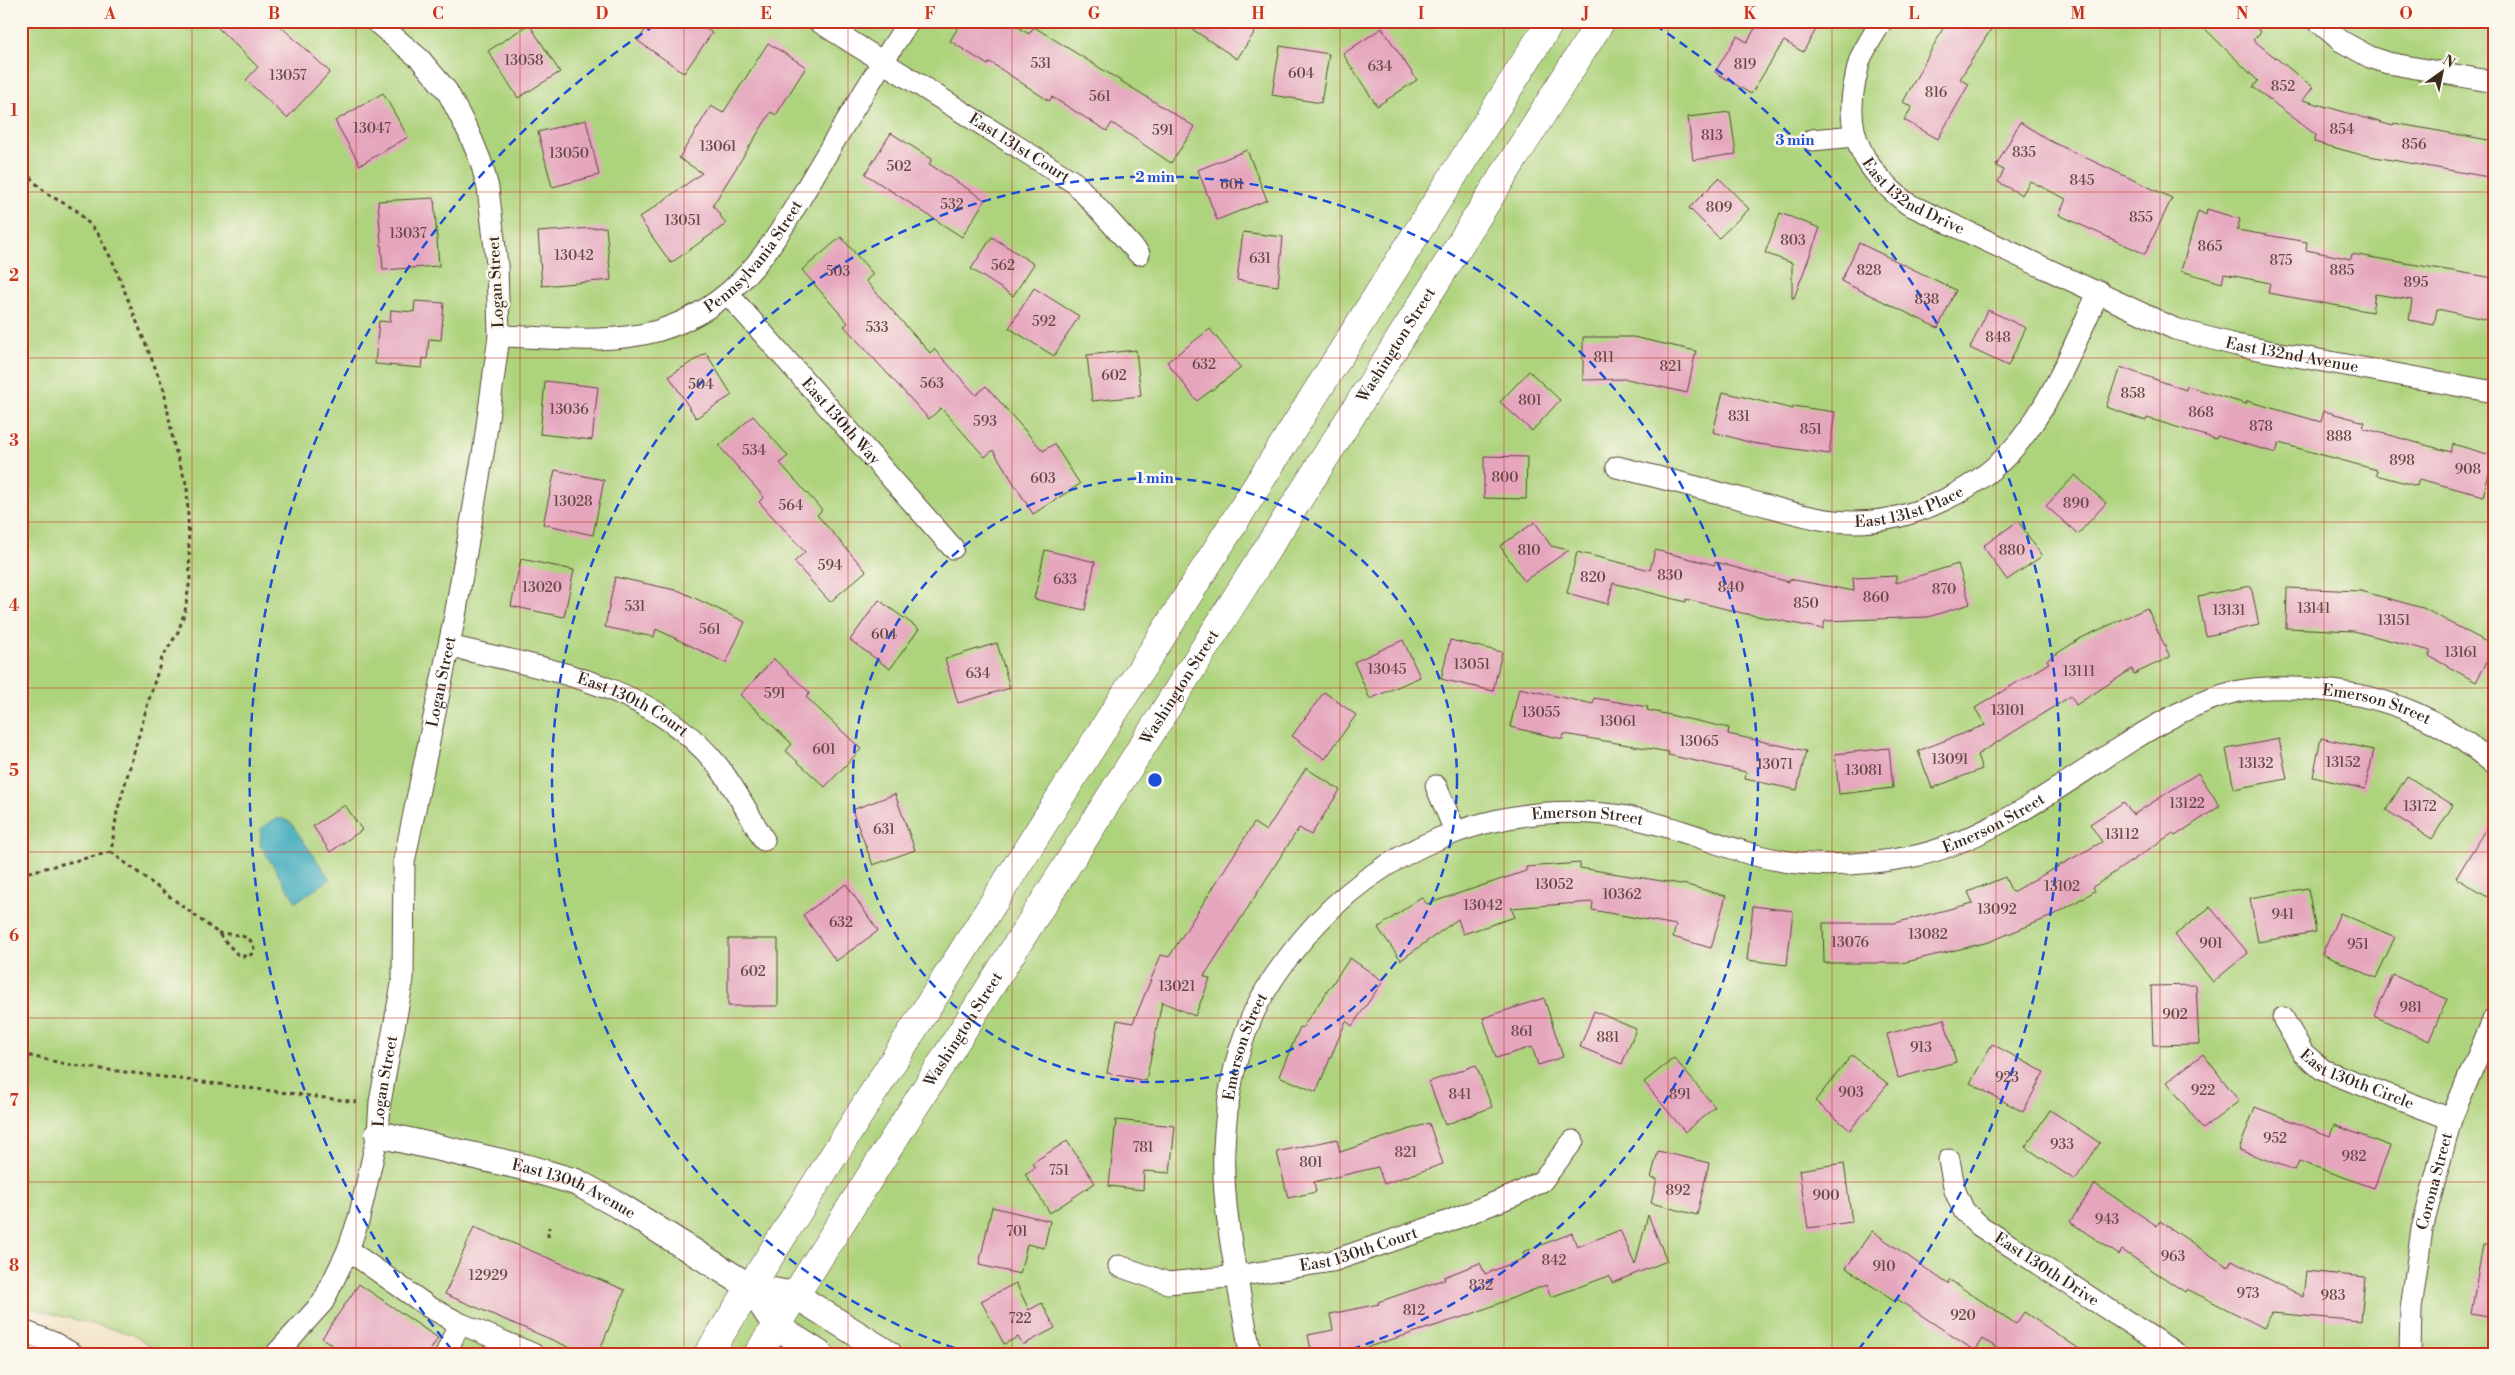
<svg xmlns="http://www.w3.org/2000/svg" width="2515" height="1375" font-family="'Libre Bodoni',serif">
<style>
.green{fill:#aed37d;stroke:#747e4e}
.water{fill:#3facbe;stroke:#3d6b6e}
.building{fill:#e5a5bd}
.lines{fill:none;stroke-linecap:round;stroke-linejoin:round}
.minor-casing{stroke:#564536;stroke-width:23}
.tertiary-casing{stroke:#564536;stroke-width:28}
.secondary-casing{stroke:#564536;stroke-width:29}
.path{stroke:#564536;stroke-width:3;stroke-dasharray:4 4;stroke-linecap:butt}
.minor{stroke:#fff;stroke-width:21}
.tertiary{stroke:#fff;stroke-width:26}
.secondary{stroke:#fff;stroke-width:28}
.grid{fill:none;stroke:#c8321e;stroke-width:1;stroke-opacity:0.55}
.ring{fill:none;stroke:#1d4ed8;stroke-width:2.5;stroke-dasharray:9 6}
.labels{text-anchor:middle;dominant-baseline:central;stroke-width:5;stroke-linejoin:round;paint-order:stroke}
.number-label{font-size:14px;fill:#664946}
.street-label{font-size:16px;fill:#3b2a1e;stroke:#fbf7ec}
.centre{fill:#1d4ed8;stroke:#fbf7ec;stroke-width:2.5}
.ring-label{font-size:15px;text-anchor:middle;font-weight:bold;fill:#1d4ed8;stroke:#fbf7ec;stroke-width:5;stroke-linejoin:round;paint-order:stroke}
.neatline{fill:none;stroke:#c8321e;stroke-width:2}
.grid-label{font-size:16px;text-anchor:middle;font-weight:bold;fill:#c8321e}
</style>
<rect width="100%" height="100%" fill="#fbf7ec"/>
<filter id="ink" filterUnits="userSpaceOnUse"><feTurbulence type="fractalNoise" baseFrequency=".02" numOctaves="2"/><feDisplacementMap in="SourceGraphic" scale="10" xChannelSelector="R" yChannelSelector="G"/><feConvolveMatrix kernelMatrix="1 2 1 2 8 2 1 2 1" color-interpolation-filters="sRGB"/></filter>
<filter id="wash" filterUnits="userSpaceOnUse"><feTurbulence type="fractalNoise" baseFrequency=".0096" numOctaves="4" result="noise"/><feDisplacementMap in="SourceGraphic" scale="20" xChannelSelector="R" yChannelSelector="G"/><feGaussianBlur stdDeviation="1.12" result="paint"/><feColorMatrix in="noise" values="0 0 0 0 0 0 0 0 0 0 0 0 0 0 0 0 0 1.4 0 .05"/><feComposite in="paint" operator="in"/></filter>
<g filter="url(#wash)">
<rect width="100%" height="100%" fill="#f1debf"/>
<path class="green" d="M21,21H2494V1354H161L132,1334L21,1306Z"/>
<path class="water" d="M275,819H284L291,823L330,879L296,902L260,845L261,829Z"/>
<g id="blocks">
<path class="building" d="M211,21H275L330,72L287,118L246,80L258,67Z
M651,21H695L712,33L684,73L638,41Z
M962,21H1008L1029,34L1034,27L1195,127L1171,163L1112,123L1107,131L1052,97L1049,101L990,62L988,65L950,41Z
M1180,21H1262L1237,59Z
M1751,21H1821L1803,52L1784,41L1751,94L1715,72L1737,36L1747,42L1757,25Z
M1947,21H1996L1960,79L1969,84L1938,139L1904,120L1912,107L1903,102Z
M2197,21H2249L2261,32L2253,40L2313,87L2303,100L2393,126L2394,123L2494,141V178L2358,154L2314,142L2316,135L2253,87L2258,81Z
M529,24L560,72L518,98L488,51Z
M1382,28L1417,80L1377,106L1343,54Z
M768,43L806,67L776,115L771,112L713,205L726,224L671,263L639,218L702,173L679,158L711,106L723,113Z
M1280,46L1329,54L1321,103L1272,95Z
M383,93L408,137L360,165L335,121Z
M1730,112L1736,154L1693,160L1688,117Z
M586,120L599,175L552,187L538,132Z
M2020,122L2052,142L2172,198L2145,254L2059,215L2066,199L2030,181L2022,195L1998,182L2004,170L1996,166Z
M891,133L932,159L929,164L985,200L962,237L865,174Z
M1247,150L1267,200L1217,220L1198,170Z
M1719,178L1749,209L1719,238L1689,208Z
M434,198L439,266L383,270L378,201Z
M2207,209L2240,219L2237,230L2307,242L2306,250L2351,259L2352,254L2494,278V321L2437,309L2434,325L2409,320L2412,300L2375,294L2372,312L2268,293L2270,283L2224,274L2222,283L2181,271L2198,211L2206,215Z
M1780,213L1820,228L1794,298H1792V263L1765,253Z
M606,227L611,280L542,286L538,232Z
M1243,232L1283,237L1278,286L1237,280Z
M841,237L873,274L866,281L930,353L934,349L976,395L986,386L1043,451L1054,444L1080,484L1033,514L993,450L985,457L941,408L929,419L844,326L848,323L802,270Z
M992,237L1034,264L1013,296L971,269Z
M1859,243L1956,290L1938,328L1841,281Z
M1034,288L1079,316L1054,356L1009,328Z
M415,301L444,303L441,340L429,339L427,359L423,358L422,368L375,364L379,321L390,322L391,310L414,312Z
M1988,310L2026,328L2008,366L1970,348Z
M1210,329L1241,368L1197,401L1167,362Z
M1583,337H1633L1696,351L1687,393L1627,379L1583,380Z
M1136,350L1141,396L1092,401L1087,355Z
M706,353L732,395L696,418L669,376Z
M2120,367L2186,390L2187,386L2246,404L2247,401L2321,422L2324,411L2365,422L2363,428L2451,452L2453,444L2494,456L2483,496L2419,479L2417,486L2376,475L2377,470L2279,443L2276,453L2217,436L2216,439L2147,418L2146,421L2106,407Z
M1529,371L1560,400L1532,431L1500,402Z
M545,381L598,387L592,440L540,434Z
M1723,392L1793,409V406L1835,412L1829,454L1752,443L1713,432Z
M753,416L788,456L780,463L822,510L817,515L866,571L830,602L794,562L805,552L759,502L764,497L719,446Z
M1484,456L1527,457L1526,499L1484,498Z
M555,470L604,480L593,535L543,524Z
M2075,475L2106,503L2078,534L2046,506Z
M2018,521L2042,556L2007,580L1983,546Z
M1535,522L1551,546L1569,550L1524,581L1500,546Z
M1045,550L1095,562L1085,610L1034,599Z
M1655,550L1715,565V562L1789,582V579L1854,591L1853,578L1896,576V583L1958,564L1970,604L1928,617L1825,621L1823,629L1742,613L1686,599V602L1613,583L1608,604L1567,593L1577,552L1650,570Z
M521,559L574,570L564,617L511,606Z
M615,577L680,591L745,622L726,663L656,629L654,637L605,627Z
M2251,586L2259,625L2206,636L2198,596Z
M2287,588L2361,591L2423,608L2494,646V649L2476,682L2429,656L2431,651L2354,631L2286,628Z
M879,600L919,629L890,669L850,640Z
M2147,608L2170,657L2134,674L2132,669L2076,705L2071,696L1977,755L1982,769L1932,788L1918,751L1985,725L1975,708L2049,663L2047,660L2081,638Z
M1403,640L1420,677L1370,699L1354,662Z
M1450,640L1502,652L1493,691L1441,679Z
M997,643L1010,688L958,703L945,659Z
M774,659L810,693L806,697L861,749L825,787L786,751L792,744L740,695Z
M1519,688L1593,704L1594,698L1648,707L1647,710L1729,728L1728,734L1806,751L1797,790L1745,779L1746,772L1668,755L1669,752L1564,734L1563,739L1510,727Z
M1324,692L1356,715L1325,759L1292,736Z
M2321,738L2374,750L2365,789L2313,777Z
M2279,739L2287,779L2234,789L2226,749Z
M1889,748L1893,788L1839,794L1835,754Z
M1306,768L1340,790L1311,835L1299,828L1204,976L1210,979L1195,1016L1162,1002L1146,1081L1107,1073L1117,1020L1133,1023L1161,955L1169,957L1254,823L1266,831Z
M2198,773L2220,806L2175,836L2173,833L2093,887L2095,891L2052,916L1989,942L1902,963H1824L1823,923H1895L1973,903L1968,892L2005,877L2012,892L2102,842L2090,824L2124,802L2133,815Z
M2407,776L2453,805L2432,839L2386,810Z
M895,794L915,850L873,865L852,810Z
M345,805L362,830L330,852L313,826Z
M2494,815V901L2456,878Z
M1580,863V868L1687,885L1726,896L1711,948L1673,937L1676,925L1592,910L1593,902L1511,908L1515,917L1463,934L1458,919L1401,960L1378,928L1421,897L1427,904L1526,871V867Z
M846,884L878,931L836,961L803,915Z
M2308,888L2316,932L2258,942L2250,898Z
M1753,906L1793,911L1787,965L1747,960Z
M2210,907L2248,953L2213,982L2175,935Z
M2340,913L2395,937L2376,978L2322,954Z
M728,939H778V1006H728Z
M1350,958L1383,981L1352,1026L1346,1021L1316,1092L1279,1076L1300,1027L1302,1028Z
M2393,975L2447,999L2429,1041L2374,1016Z
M2196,985L2199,1044L2153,1045L2151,986Z
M1544,998L1563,1057L1538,1065L1532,1047L1496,1058L1483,1018Z
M1594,1011L1636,1029L1622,1064L1580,1047Z
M1944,1019L1956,1062L1898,1078L1887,1034Z
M1992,1044L2044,1072L2023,1112L1970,1083Z
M2203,1054L2239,1101L2203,1129L2167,1082Z
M1852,1055L1888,1084L1850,1130L1815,1101Z
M1674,1058L1715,1107L1685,1132L1644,1082Z
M1476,1065L1492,1107L1445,1125L1429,1082Z
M2255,1107L2330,1136L2334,1125L2390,1146L2374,1188L2299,1161L2295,1170L2239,1150Z
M2050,1110L2100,1143L2075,1180L2025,1147Z
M1116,1120L1175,1126L1170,1173L1144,1171L1143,1190L1109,1186Z
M1429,1123L1443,1164L1384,1184L1378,1167L1314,1182L1316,1192L1288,1198L1277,1152L1337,1139L1340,1152Z
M1067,1141L1095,1183L1050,1213L1025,1174L1035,1168L1032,1163Z
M1658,1151L1709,1163L1697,1215L1651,1203L1657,1179L1651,1178Z
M1844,1163L1852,1222L1808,1228L1799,1170Z
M2095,1184L2157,1226L2160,1221L2228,1267L2232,1260L2303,1297L2306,1271L2365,1277L2361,1321L2272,1313L2264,1328L2187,1289L2185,1292L2122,1250L2119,1255L2070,1222Z
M992,1207L1050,1221L1044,1248L1027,1244L1020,1274L979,1265Z
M1648,1215L1667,1261L1612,1283L1609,1276L1551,1297L1546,1285L1469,1315L1365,1348L1366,1354H1312L1308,1335L1333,1330L1330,1314L1379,1304L1378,1302L1445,1279L1444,1277L1480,1263L1485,1274L1525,1258L1523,1252L1572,1233L1577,1247L1620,1230L1635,1265Z
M474,1227L625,1290L598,1354H585L445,1294Z
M1872,1231L1948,1284L1950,1280L2016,1324L2024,1312L2087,1354H2006L1983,1339L1975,1351L1897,1299L1895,1302L1846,1268Z
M2483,1245L2494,1246V1318L2471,1314Z
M1016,1283L1029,1310L1042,1303L1055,1328L1023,1345L1018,1337L1004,1344L981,1301Z
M359,1284L438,1338L428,1354H345L322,1338Z"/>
</g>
</g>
<g filter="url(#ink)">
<use href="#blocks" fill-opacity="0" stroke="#564536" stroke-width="1"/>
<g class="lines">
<g class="minor-casing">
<g id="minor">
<path id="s1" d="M818,21L1075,183L1139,254"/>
<path id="s2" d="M1882,21C1875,32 1868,43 1862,55C1858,63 1857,73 1855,81C1843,135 1866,172 1908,204L2175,329L2236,345L2494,392"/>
<path d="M2318,21L2341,41L2370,57L2388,63L2494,82"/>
<path d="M1812,140L1855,136"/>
<path id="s3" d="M728,294L953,548"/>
<path id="s4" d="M499,336C550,337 607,345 657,331C746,305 779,233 823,160C851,113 879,67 909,21"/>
<path id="s5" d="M1617,467C1662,478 1708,490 1753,502C1780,509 1807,518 1834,521C1906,529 1987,489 2028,430C2058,388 2077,338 2099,291"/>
<path id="s6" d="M449,646C545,669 652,683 718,766C736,789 749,815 764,840"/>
<path d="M1436,786L1455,831"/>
<path id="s7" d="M2283,1018L2303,1053L2323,1070L2451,1119"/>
<path id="s8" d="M1949,1160L1955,1191L1964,1211L1980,1226L2177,1354"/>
<path d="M348,1250L429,1307L459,1323L533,1354"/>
<path id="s9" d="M1119,1266L1168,1283L1238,1276L1332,1261L1444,1223L1517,1194L1542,1181L1573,1141"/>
<path d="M21,1330L54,1343L73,1354"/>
<path id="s10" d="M276,1354L323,1302L348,1250L359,1218L378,1134L380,1102L403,979L404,862L455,616L484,448L499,336L497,265L488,188L481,162L469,133L447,91L420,59L375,21"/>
<path d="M446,1354L459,1323"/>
<path id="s11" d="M1250,1354C1240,1287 1221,1214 1224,1147C1226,1105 1234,1058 1251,1019C1263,990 1283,963 1303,939C1377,850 1488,803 1604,814C1656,818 1704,841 1755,855C1806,869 1858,866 1910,857C1986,843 2067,781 2132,740C2165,720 2197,701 2234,692C2263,686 2292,687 2321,690C2391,696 2440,719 2494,764"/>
<path id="s12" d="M2410,1354L2411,1309L2422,1229L2451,1119L2494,1018"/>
</g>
</g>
<g class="tertiary-casing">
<g id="tertiary">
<path id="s13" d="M378,1134L528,1168L576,1182L620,1206L750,1287L795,1295L889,1354"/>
<path d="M750,1287L776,1326L820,1354"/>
</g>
</g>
<g class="secondary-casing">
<g id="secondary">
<path d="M708,1354L1551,21"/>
<path id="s14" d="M758,1354L1601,21"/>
</g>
</g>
<path class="path" d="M21,155L32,180L49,195L76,210L97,232L113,262L164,390L174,446L187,486L190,579L185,611L178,632L162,658L150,696L117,812L111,852
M111,852L218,933L237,954L248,957L254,952C255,933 234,935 218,933
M21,874L111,852
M21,1054L71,1065L357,1102
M548,1237L549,1227"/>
<use href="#minor" class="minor"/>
<use href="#tertiary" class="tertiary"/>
<use href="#secondary" class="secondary"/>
</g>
</g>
<path class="grid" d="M192,21V1354M356,21V1354M520,21V1354M684,21V1354M848,21V1354M1012,21V1354M1176,21V1354M1340,21V1354M1504,21V1354M1668,21V1354M1832,21V1354M1996,21V1354M2160,21V1354M2324,21V1354M21,192H2494M21,358H2494M21,522H2494M21,688H2494M21,852H2494M21,1018H2494M21,1182H2494"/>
<g class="ring">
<circle cx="1155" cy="780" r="302"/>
<path d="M969 1353A603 603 0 1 1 1341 1353"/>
<path d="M452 1350A905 905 0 0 1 655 25M1655 25A905 905 0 0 1 1858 1350"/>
</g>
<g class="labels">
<g class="number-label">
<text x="524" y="61">13058</text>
<text x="1041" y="64">531</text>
<text x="1745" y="65">819</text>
<text x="1380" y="67">634</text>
<text x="1301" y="74">604</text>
<text x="288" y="76">13057</text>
<text x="2283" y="87">852</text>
<text x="1936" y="93">816</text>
<text x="1100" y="97">561</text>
<text x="372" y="129">13047</text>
<text x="2342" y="130">854</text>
<text x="1163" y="131">591</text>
<text x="1712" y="136">813</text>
<text x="2414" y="145">856</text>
<text x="718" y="147">13061</text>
<text x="2024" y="153">835</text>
<text x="569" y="154">13050</text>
<text x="899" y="167">502</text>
<text x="2082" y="181">845</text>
<text x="1232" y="185">601</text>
<text x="952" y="205">532</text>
<text x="1719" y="208">809</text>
<text x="2141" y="218">855</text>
<text x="683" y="221">13051</text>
<text x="408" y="234">13037</text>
<text x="1793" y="241">803</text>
<text x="2210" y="247">865</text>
<text x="574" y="256">13042</text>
<text x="1260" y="259">631</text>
<text x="2281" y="261">875</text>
<text x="1003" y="266">562</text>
<text x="1869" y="271">828</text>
<text x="2342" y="271">885</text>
<text x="838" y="272">503</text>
<text x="2416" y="283">895</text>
<text x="1927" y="300">838</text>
<text x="1044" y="322">592</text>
<text x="877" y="328">533</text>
<text x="1998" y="338">848</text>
<text x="1604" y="358">811</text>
<text x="1204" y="365">632</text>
<text x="1671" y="367">821</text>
<text x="1114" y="376">602</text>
<text x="932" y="384">563</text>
<text x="701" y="385">504</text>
<text x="2133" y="394">858</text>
<text x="1530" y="401">801</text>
<text x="569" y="410">13036</text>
<text x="2201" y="413">868</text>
<text x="1739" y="417">831</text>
<text x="985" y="422">593</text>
<text x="2261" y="427">878</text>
<text x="1811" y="430">851</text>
<text x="2339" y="437">888</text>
<text x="754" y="451">534</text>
<text x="2402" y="461">898</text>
<text x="2468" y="470">908</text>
<text x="1505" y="478">800</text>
<text x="1043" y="479">603</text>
<text x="573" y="502">13028</text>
<text x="2076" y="504">890</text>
<text x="791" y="506">564</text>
<text x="1529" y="551">810</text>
<text x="2012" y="551">880</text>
<text x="830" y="566">594</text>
<text x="1670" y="576">830</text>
<text x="1593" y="578">820</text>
<text x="1065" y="580">633</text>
<text x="542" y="588">13020</text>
<text x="1731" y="588">840</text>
<text x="1944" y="590">870</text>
<text x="1876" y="598">860</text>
<text x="1806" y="604">850</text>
<text x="635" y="607">531</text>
<text x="2314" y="609">13141</text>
<text x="2229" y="611">13131</text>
<text x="2394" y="621">13151</text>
<text x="710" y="630">561</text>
<text x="884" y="635">604</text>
<text x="2461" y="653">13161</text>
<text x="1472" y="665">13051</text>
<text x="1387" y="670">13045</text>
<text x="2079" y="672">13111</text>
<text x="978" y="674">634</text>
<text x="775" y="694">591</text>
<text x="2008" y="711">13101</text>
<text x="1541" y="713">13055</text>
<text x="1618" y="722">13061</text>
<text x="1699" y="742">13065</text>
<text x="824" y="750">601</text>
<text x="1950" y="760">13091</text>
<text x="2343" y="763">13152</text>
<text x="2256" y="764">13132</text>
<text x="1775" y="765">13071</text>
<text x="1864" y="771">13081</text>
<text x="2187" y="804">13122</text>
<text x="2420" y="807">13172</text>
<text x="884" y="830">631</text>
<text x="2122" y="835">13112</text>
<text x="1554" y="885">13052</text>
<text x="2062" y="887">13102</text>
<text x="1622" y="895">10362</text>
<text x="1483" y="906">13042</text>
<text x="1997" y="910">13092</text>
<text x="2283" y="915">941</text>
<text x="841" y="923">632</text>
<text x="1928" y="935">13082</text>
<text x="1850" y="943">13076</text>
<text x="2211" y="944">901</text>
<text x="2358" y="945">951</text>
<text x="753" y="972">602</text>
<text x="1177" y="987">13021</text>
<text x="2411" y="1008">981</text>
<text x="2175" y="1015">902</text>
<text x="1522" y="1032">861</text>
<text x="1608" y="1038">881</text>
<text x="1921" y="1048">913</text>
<text x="2007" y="1078">923</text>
<text x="2203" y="1091">922</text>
<text x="1851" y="1093">903</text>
<text x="1460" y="1095">841</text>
<text x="1680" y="1095">891</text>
<text x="2275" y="1139">952</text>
<text x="2062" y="1145">933</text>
<text x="1143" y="1148">781</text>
<text x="1406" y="1153">821</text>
<text x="2354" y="1157">982</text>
<text x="1311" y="1163">801</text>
<text x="1059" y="1171">751</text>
<text x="1678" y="1191">892</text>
<text x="1826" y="1196">900</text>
<text x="2107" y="1220">943</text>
<text x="1017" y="1232">701</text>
<text x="2173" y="1257">963</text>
<text x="1554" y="1261">842</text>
<text x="1884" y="1267">910</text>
<text x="488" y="1276">12929</text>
<text x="1481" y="1286">832</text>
<text x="2248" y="1294">973</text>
<text x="2333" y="1296">983</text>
<text x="1414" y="1311">812</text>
<text x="1963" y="1316">920</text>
<text x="1020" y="1319">722</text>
</g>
<g class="street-label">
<text stroke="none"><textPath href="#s1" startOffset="238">East 131st Court</textPath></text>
<text stroke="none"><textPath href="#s2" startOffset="209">East 132nd Drive</textPath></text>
<text stroke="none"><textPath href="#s4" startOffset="284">Pennsylvania Street</textPath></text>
<text transform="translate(496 282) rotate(-93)">Logan Street</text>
<text stroke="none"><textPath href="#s14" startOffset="1194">Washington Street</textPath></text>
<text stroke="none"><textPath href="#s2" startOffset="624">East 132nd Avenue</textPath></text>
<text stroke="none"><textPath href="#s3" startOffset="170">East 130th Way</textPath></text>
<text stroke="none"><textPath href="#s5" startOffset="301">East 131st Place</textPath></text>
<text stroke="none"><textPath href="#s10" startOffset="706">Logan Street</textPath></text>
<text stroke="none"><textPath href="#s14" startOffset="789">Washington Street</textPath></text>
<text stroke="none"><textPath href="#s11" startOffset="1599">Emerson Street</textPath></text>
<text stroke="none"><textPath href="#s6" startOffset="194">East 130th Court</textPath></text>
<text stroke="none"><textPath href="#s11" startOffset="759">Emerson Street</textPath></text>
<text stroke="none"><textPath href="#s11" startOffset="1179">Emerson Street</textPath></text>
<text stroke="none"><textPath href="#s14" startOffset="384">Washington Street</textPath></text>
<text stroke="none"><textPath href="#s11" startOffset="312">Emerson Street</textPath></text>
<text stroke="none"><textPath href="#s7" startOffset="101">East 130th Circle</textPath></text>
<text stroke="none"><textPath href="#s10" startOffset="301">Logan Street</textPath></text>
<text stroke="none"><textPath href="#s12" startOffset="175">Corona Street</textPath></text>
<text stroke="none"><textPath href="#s13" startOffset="204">East 130th Avenue</textPath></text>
<text stroke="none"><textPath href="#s9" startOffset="246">East 130th Court</textPath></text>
<text stroke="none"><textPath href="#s8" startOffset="155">East 130th Drive</textPath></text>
</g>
</g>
<circle cx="1155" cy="780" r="8" class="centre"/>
<g class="ring-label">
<text x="1795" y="145">3 min</text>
<text x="1155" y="182">2 min</text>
<text x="1155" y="483">1 min</text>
</g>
<rect width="2515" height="1375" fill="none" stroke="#fbf7ec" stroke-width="55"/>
<g transform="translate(2442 72) rotate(33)" stroke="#fbf7ec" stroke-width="4" paint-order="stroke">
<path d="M0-4L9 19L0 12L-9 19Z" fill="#3b2a1e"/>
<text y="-8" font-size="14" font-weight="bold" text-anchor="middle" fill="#3b2a1e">N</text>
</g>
<rect x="28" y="28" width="2460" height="1320" class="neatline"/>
<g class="grid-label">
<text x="110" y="19">A</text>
<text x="274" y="19">B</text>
<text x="438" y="19">C</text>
<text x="602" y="19">D</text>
<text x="766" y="19">E</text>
<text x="930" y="19">F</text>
<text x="1094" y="19">G</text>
<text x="1258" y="19">H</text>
<text x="1421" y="19">I</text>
<text x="1586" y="19">J</text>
<text x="1750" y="19">K</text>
<text x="1914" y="19">L</text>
<text x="2078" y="19">M</text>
<text x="2242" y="19">N</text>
<text x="2406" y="19">O</text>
<text x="14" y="116">1</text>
<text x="14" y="281">2</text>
<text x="14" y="446">3</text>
<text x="14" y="611">4</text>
<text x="14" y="776">5</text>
<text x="14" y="941">6</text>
<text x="14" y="1106">7</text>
<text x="14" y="1271">8</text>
</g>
</svg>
